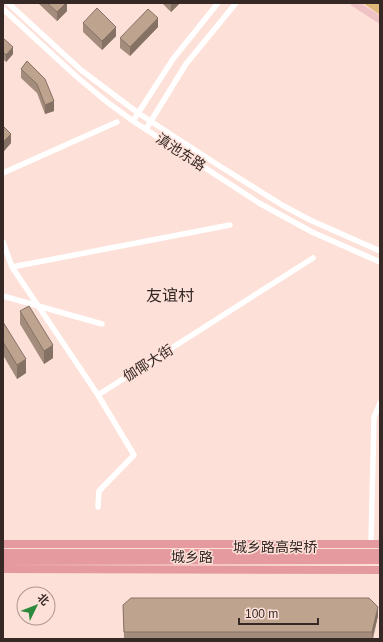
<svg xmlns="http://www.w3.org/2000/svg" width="383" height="642" font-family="Arial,'Noto Sans SC',sans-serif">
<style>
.green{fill:#e0ba7a}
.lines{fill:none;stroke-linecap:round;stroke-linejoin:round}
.minor{stroke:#fff;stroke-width:5.5}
.major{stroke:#efc2c6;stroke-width:7}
.highway{stroke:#e59aa0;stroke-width:8}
.wall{fill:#a38c7b}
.shaded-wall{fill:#857264}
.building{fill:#bea38f;stroke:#857264}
.labels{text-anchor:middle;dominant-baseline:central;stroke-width:3;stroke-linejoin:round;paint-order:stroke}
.street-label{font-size:14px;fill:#362925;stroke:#fde0d8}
.quarter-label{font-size:16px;fill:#362925;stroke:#fde0d8}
</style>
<rect width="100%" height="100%" fill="#fde0d8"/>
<path class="green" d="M363,3H380V15Z"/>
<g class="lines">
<path class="minor" d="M8,3L81,70L138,113L218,165L282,205L310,220L380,251
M3,9L77,77L107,102L133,121L259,203L312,232L380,262
M133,121L173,59L218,3
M146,129L186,64L236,3
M3,173L117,122
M3,242L12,267L98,395
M12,267L230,225
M3,296L102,324
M98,507L99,491L134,455L98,395L313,258
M371,544L374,417L380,403"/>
<path class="major" d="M354,3L380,20"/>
<path class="highway" d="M3,544H380
M3,553H380
M3,561L380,560
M3,569L380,570"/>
</g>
<path class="wall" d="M38,3H67V11L57,21Z
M162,3H180L171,12Z
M83,23L116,36L102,50L83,32Z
M158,27L130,56L120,48V38Z
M3,38L13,54L6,62L3,59Z
M27,61L54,111L45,114L37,93L21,78V69Z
M3,126L11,143L4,151L3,150Z
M20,311L53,358L44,364L20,324Z
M3,322L26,373L17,379L3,355Z
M123,605L378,616L373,639H124Z"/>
<path class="shaded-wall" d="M66,3H67V11L57,21V12Z
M171,3H180L171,12Z
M158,18V27L130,56V47Z
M116,27V36L102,50V41Z
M13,47V54L6,62V55Z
M54,101V111L45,114V105Z
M11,134V143L4,151V141Z
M53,345V358L44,364V351Z
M26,359V373L17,379V365Z
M378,607V616L372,639V632Z"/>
<path class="building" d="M47,3H66L57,12Z
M97,8L116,27L102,41L83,23Z
M148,9L158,18L130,47L120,38Z
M3,38L13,47L6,55L3,52Z
M27,61L45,79L54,101L45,105L37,84L21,69Z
M3,126L11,134L4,141L3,140Z
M29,306L53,345L44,351L20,311Z
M3,322L26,359L17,365L3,342Z
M131,598H369L378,607L372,632H124L123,605Z"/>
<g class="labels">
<g class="street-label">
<text transform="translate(181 152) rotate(33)">滇池东路</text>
<text transform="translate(148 363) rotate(-32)">伽倻大街</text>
<text x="275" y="547">城乡路高架桥</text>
<text x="192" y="557">城乡路</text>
</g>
<g class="quarter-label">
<text x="170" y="295">友谊村</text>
</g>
</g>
<rect width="383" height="642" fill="none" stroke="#362925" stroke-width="8"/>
<g transform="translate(36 606) rotate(47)"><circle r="19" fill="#fde0d8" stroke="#ad9790"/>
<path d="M0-3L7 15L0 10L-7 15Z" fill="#2c8a3c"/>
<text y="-6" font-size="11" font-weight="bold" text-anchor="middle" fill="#362925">北</text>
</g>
<path d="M239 618v6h79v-6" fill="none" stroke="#362925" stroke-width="2"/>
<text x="245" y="618" font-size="12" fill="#362925" stroke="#fde0d8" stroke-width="3" paint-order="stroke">100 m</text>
</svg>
